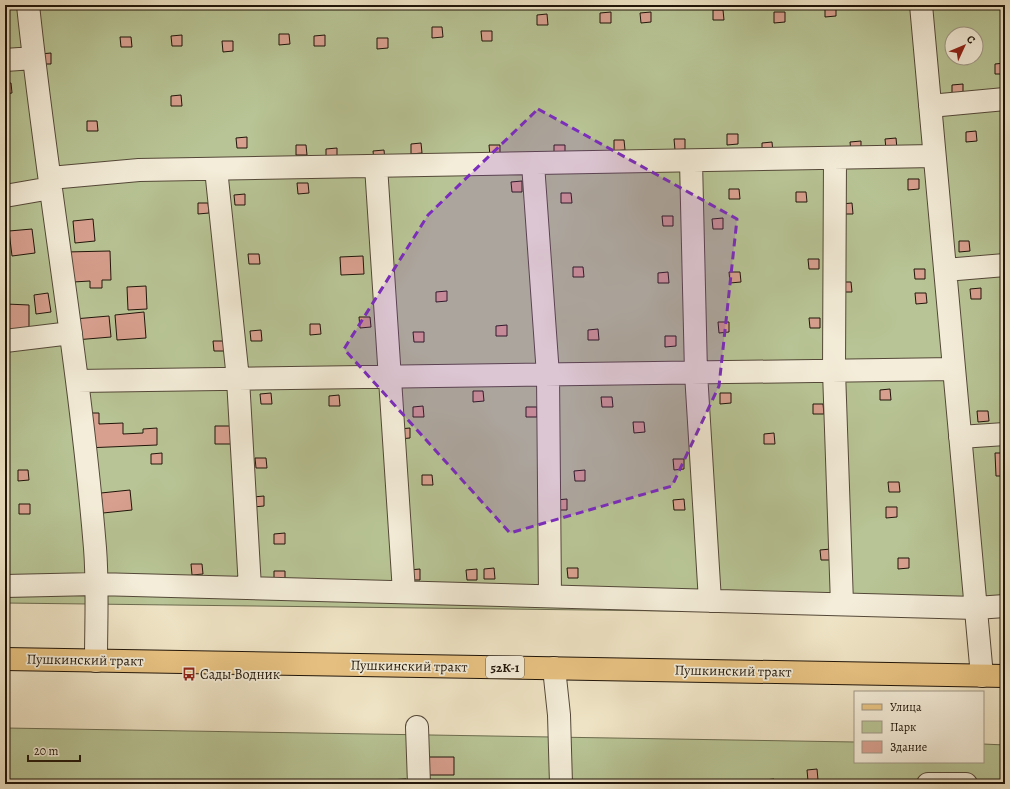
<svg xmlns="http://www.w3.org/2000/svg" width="1010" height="789" font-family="Alegreya,serif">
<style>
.green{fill:#b8c495;stroke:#6c6c4f;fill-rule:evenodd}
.building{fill:#d8a08f;stroke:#201509}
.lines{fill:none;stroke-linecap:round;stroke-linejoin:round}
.minor-casing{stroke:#544838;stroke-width:24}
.major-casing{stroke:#201509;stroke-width:24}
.minor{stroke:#f4edd9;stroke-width:22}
.major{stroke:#e7c282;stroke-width:22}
.marked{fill:#7b2cbf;fill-opacity:0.2;stroke:#7b2cbf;stroke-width:3;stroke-dasharray:8 5;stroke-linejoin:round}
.labels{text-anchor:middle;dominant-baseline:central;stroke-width:3.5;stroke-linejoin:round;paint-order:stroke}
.shield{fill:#f4edd9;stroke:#605647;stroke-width:1}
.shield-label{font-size:13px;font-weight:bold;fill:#201509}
.street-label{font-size:14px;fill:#201509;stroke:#f4edd9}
.poi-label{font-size:14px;fill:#201509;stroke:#f4edd9;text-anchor:start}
</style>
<rect width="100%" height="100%" fill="#eee3c4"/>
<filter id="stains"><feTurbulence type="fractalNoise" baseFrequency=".005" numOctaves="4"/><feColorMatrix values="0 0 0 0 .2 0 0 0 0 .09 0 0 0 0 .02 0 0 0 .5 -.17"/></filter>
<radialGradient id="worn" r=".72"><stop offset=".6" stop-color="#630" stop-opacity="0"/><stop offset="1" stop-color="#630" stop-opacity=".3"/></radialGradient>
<path class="green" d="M5,5H1005V615L5,603ZM952,34H976V58H952Z
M5,728L855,742V762H983V744L1005,745V784H5Z"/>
<path class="building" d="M876,5H887L888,9H877Z
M825,6H836V16L825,17Z
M713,10H723L724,20H713Z
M611,12V23H600V13Z
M651,12V22L641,23L640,13Z
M774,12H785V22L774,23Z
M547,14L548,25H537V15Z
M432,27H442L443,37L432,38Z
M481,31H492V41H482Z
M279,34H289L290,44L279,45Z
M182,35V46H172L171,36Z
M325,35V46H314V36Z
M120,37H131L132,47H121Z
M377,38H388V48L377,49Z
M222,41H233V51L223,52Z
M51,53V64H41L40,54Z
M1005,63V74H995V64Z
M5,83H11L12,93L5,94Z
M963,84V94L952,95V85Z
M181,95L182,106H171V96Z
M87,121H97L98,131H87Z
M976,131L977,141L966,142V132Z
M727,134H738V144L727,145Z
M247,137V148H237L236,138Z
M896,138L897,149H886L885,139Z
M674,139H685V149L675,150Z
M614,140H624L625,150L614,151Z
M861,141V152H851L850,142Z
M772,142L773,153H762V143Z
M421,143L422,153L411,154V144Z
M296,145H306L307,155H296Z
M489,145H500V155L490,156Z
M554,145H565V155L554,156Z
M337,148V159H326V149Z
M384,150L385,161H374L373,151Z
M908,179H919V189L908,190Z
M522,181V192H512L511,182Z
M297,183H308L309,193L298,194Z
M729,189H739L740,199H729Z
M796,192H806L807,202H796Z
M561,193H571L572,203H561Z
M245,194V205H235L234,195Z
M198,203H208L209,213L198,214Z
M852,203L853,214H842L841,204Z
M662,216H673V226H663Z
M723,218V229H713L712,219Z
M93,219L95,241L75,243L73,221Z
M32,229L35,253L12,256L9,231Z
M959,241H969L970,251L959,252Z
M110,251L111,280H102V288H90V281L73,282L66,252Z
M248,254H259L260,264H249Z
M363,256L364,274L341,275L340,257Z
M808,259H819V269H809Z
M5,262H8L9,272L5,273Z
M573,267H583L584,277H573Z
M914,269H925V279H915Z
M668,272L669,283H658V273Z
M729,272H740L741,282L730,283Z
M841,282H851L852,292H841Z
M146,286L147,309L128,310L127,287Z
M981,288V299H971L970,289Z
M447,291V301L436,302V292Z
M48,293L51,312L36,314L34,295Z
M915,293H926L927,303L916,304Z
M6,304L29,305V335L5,334Z
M144,312L146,338L117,340L115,315Z
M109,316L111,337L75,340L74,319Z
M359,317H370L371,327L360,328Z
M809,318H820V328H810Z
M718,322H729V332L719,333Z
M310,324H320L321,334L310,335Z
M507,325V336H496V326Z
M598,329L599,340H588V330Z
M261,330L262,341H251L250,331Z
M413,332H424V342H414Z
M665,336H676V346L665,347Z
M213,341H224V351H214Z
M890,389L891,400H880V390Z
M473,391H483L484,401L473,402Z
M271,393L272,404H261L260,394Z
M720,393H731V403L720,404Z
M339,395L340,406H329V396Z
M601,397H612L613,407H602Z
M813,404H823L824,414H813Z
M423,406L424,417H413V407Z
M526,407H537V417H526Z
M977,411H988L989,421L978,422Z
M83,413H99V424L123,423V434L143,433V429L157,428V445L85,448Z
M633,422H644L645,432L634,433Z
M215,426H235V444H215Z
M410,428V438L399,439V429Z
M774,433L775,444H764V434Z
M162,453V464H151V454Z
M995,453H1005V476H996Z
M255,458H266L267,468H256Z
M673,459H684V469L674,470Z
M18,470H28L29,480L18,481Z
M585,470V481H575L574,471Z
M422,475H432L433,485H422Z
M888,482H899L900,492H889Z
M130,490L132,510L103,513L101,493Z
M264,496V506L253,507V497Z
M567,499V510H557L556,500Z
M684,499L685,510H674L673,500Z
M19,504H30V514H19Z
M886,507H897V517L886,518Z
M285,533V544H274V534Z
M831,549L832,560H821L820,550Z
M898,558H909V568L898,569Z
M191,564H202L203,574L192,575Z
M494,568L495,579H484V569Z
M567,568H578V578H568Z
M420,569V580H410L409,570Z
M477,569V580H467L466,570Z
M274,571H285V581L274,582Z
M422,757H454V775H422Z
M817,769L818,780L808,781L807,770Z
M406,779V784H371V781Z
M774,779V784H764V780Z"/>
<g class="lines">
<g class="minor-casing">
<path id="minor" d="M28,5C47,186 80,366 95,548C98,585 96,623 96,661
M921,5L982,676
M5,60L34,58
M930,106L1005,99
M835,158L834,371L842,604
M691,161L696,373L710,601
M533,164L548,375L550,596
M376,166L404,592
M216,169L238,379L250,588
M50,178L139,170L934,156
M5,196L51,188
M945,270L1005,265
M5,341L71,333
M77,381L954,369
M960,437L1005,434
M5,586L96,584L976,608L1005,606
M554,668L559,715L561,784
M417,727L419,784
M928,784H966"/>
</g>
<g class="major-casing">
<path id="major" d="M5,659L1005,676"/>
</g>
<use href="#minor" class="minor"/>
<use href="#major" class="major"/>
</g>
<path class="marked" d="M538,109L737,219L719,386L672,486L510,533L344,349L428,215Z"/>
<defs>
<g id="bus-bare" transform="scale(1.08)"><path d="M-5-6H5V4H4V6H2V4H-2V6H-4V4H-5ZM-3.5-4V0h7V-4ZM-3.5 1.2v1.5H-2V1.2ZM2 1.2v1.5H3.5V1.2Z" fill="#8f2418" stroke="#f4edd9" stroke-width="2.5" paint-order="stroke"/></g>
</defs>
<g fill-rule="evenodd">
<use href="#bus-bare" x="189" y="674"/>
</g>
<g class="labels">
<rect class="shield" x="486" y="656" width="38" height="22" rx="3"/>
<g class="shield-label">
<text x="505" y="667">52К-1</text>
</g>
<g class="street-label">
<text transform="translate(85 660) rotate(1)">Пушкинский тракт</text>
<text transform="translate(409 666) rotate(1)">Пушкинский тракт</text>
<text transform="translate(733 671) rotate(1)">Пушкинский тракт</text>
</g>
<g class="poi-label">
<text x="200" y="674">Сады Водник</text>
</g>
</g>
<rect width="1010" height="789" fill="none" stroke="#eee3c4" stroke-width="20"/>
<rect x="6" y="6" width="998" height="777" fill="none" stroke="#201509" stroke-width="2"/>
<rect x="10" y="10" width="990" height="769" fill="none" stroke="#201509"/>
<rect x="854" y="691" width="130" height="72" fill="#f4edd9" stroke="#9f9786"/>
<rect x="862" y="704" width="20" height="6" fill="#e7c282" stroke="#9f9786"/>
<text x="890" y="711" font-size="12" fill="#201509">Улица</text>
<rect x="862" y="721" width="20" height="12" fill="#b8c495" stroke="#9f9786"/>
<text x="890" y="731" font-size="12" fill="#201509">Парк</text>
<rect x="862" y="741" width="20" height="12" fill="#d8a08f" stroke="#9f9786"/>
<text x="890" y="751" font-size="12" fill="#201509">Здание</text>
<g transform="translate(964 46) rotate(46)"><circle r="19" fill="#f4edd9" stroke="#9f9786"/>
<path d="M0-3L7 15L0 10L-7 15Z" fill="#8f2418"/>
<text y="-6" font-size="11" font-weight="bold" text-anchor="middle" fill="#201509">С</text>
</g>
<path d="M28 755v6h52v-6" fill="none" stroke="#201509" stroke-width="2"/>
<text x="34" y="755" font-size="12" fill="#201509" stroke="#f4edd9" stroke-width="3" paint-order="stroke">20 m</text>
<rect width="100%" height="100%" filter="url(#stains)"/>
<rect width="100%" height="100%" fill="url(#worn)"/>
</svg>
